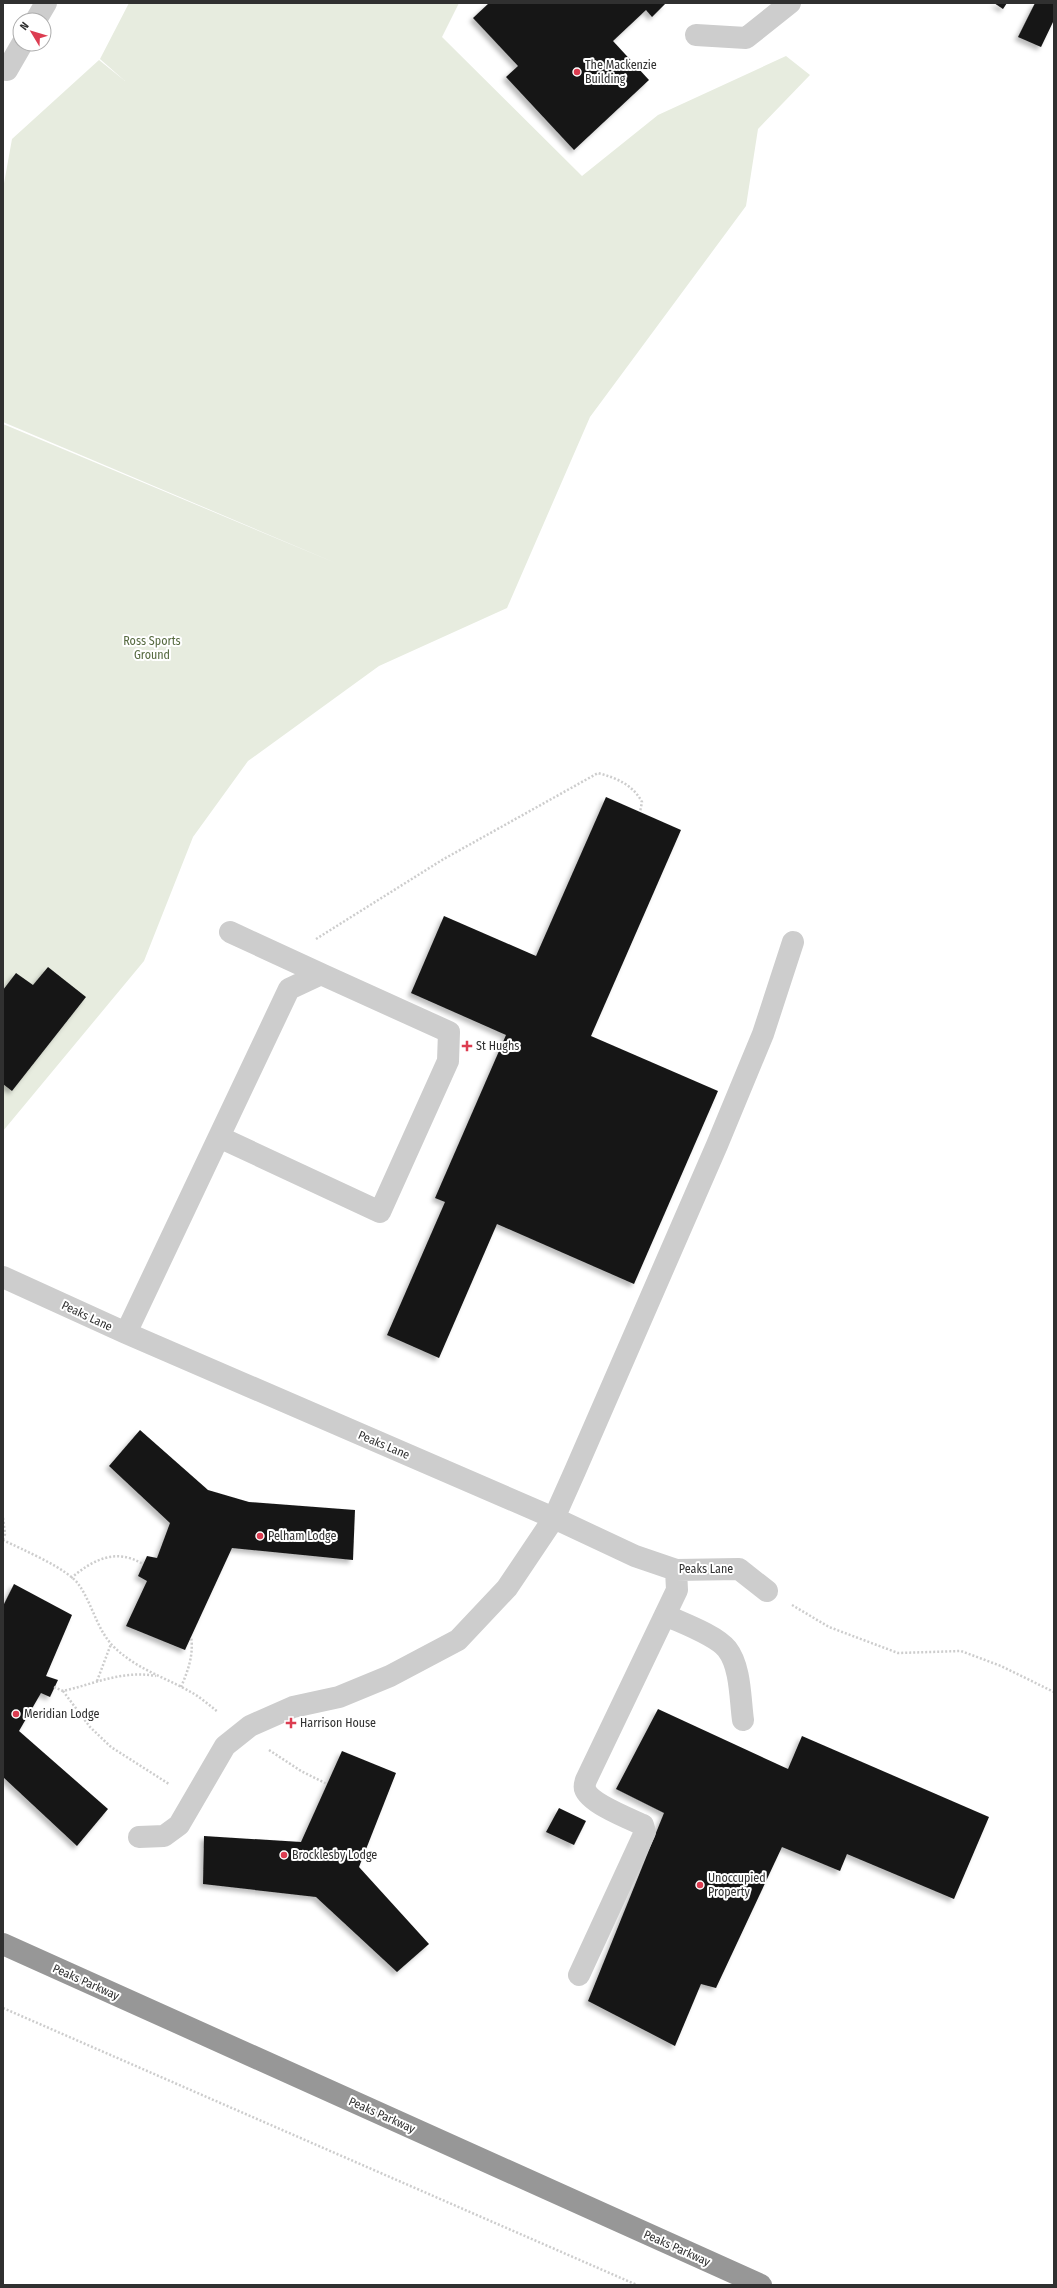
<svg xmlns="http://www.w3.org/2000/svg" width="1057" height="2288" font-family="'Fira Sans Condensed',sans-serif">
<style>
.green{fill:#e7ecdf}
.building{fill:#171717;filter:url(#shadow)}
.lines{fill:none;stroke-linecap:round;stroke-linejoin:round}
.path{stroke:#cdcdcd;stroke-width:2.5;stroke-dasharray:2 2;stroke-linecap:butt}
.minor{stroke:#cdcdcd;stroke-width:22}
.highway{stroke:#979797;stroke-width:22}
.poi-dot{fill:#dc3d51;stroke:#fff;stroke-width:1.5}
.labels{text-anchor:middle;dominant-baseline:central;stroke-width:4;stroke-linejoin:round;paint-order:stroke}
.poi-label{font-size:12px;fill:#303030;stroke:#fff;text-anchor:start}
.park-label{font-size:12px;fill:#55693f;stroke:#fff}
.street-label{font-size:12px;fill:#303030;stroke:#fff}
</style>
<defs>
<filter id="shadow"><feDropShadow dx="-3.5" dy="3.5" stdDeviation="2" flood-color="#0004"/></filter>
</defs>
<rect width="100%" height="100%" fill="#fff"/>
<path class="green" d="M129,3H459L442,37L582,176L658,115L786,56L810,75L758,129L746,206L590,417L507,608L379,666L248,761L193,837L144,961L3,1131V424L338,564L3,422V189L12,139L99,60L125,81L100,59Z"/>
<path class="building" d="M489,3H666L652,17L646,10L613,41L649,80L574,150L506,77L518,66L473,18Z
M994,3H1007L1003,9Z
M1035,3H1054V20L1041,47L1018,37Z
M606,797L681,830L591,1036L718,1091L634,1284L497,1224L439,1358L387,1335L445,1202L435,1198L506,1035L411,993L444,916L536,956Z
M48,967L86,997L12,1091L3,1084V990L16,973L33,985Z
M140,1430L208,1490L249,1502L355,1510L353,1560L232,1548L185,1650L126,1626L147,1581L138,1576L147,1556L157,1558L170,1523L109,1466Z
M14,1584L72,1615L46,1676L58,1680L50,1697L41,1693L19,1731L108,1809L77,1846L3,1777V1606Z
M658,1709L788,1769L802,1736L989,1817L954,1899L847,1854L840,1871L782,1847L716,1988L701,1984L675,2046L588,2001L664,1813L616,1789Z
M342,1751L396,1773L359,1867L429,1944L397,1972L316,1897L203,1884L204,1836L301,1842Z
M559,1808L586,1821L574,1845L546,1832Z"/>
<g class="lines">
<path class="path" d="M316,939L442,860L598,773C617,778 633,785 642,802L640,812
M3,1518L5,1534L3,1539
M3,1540C21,1549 69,1569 79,1585C93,1605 97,1631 115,1648C137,1669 164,1677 189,1691C199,1696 209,1705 218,1712
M71,1578C94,1559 116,1548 143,1564
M792,1605L829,1627L898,1653L961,1651L1001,1666L1054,1692
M97,1681L111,1644
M54,1687L63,1691C94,1684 122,1670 156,1676
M181,1687C188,1671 194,1654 191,1637
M63,1691L90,1727L111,1747L169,1784
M269,1750L301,1771L327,1784
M3,2008L637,2285"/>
<path class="minor" d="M36,20L46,3
M696,35L746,38L790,3
M7,70L22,44
M230,932L321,974
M3,1277L126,1333L554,1518L635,1556L676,1570L739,1569L767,1591
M126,1333L289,989L321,974L449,1032L448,1061L380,1212L219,1137
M665,1615C682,1623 716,1635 727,1649C741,1667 740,1699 743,1720
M139,1837L164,1836L179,1825L225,1746L250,1726L293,1707L339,1697L390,1676L458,1640L507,1588L554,1518L575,1471L717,1145L763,1034L793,942
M579,1975L645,1832L643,1825C630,1819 589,1803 585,1789C584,1787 585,1783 586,1780L677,1590L676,1570"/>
<path class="highway" d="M3,1944L761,2285"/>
</g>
<g class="poi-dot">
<circle cx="577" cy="72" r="4"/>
<path d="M465 1040h4v4h4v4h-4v4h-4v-4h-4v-4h4z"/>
<circle cx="260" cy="1536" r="4"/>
<circle cx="16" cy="1714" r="4"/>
<path d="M289 1717h4v4h4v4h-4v4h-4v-4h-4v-4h4z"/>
<circle cx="284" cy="1855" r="4"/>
<circle cx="700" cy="1885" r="4"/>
</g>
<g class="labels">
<g class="poi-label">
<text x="585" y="65">The Mackenzie<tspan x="585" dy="14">Building</tspan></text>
<text x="476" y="1046">St Hughs</text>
<text x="268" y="1536">Pelham Lodge</text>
<text x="24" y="1714">Meridian Lodge</text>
<text x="300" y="1723">Harrison House</text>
<text x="292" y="1855">Brocklesby Lodge</text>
<text x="708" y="1878">Unoccupied<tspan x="708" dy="14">Property</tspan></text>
</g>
<g class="park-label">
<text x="152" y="641">Ross Sports<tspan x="152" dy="14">Ground</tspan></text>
</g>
<g class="street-label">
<text transform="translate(87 1316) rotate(25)">Peaks Lane</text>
<text transform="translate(384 1445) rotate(23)">Peaks Lane</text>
<text x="706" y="1569">Peaks Lane</text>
<text transform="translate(86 1982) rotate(24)">Peaks Parkway</text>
<text transform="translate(382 2115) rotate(24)">Peaks Parkway</text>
<text transform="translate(677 2248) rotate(24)">Peaks Parkway</text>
</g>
</g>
<rect width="1057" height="2288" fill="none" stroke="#303030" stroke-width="8"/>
<g transform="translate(32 32) rotate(308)"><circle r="19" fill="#ffffff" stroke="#acacac"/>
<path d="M0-3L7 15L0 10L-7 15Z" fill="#dc3d51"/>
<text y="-6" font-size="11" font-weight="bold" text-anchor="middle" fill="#303030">N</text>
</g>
</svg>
